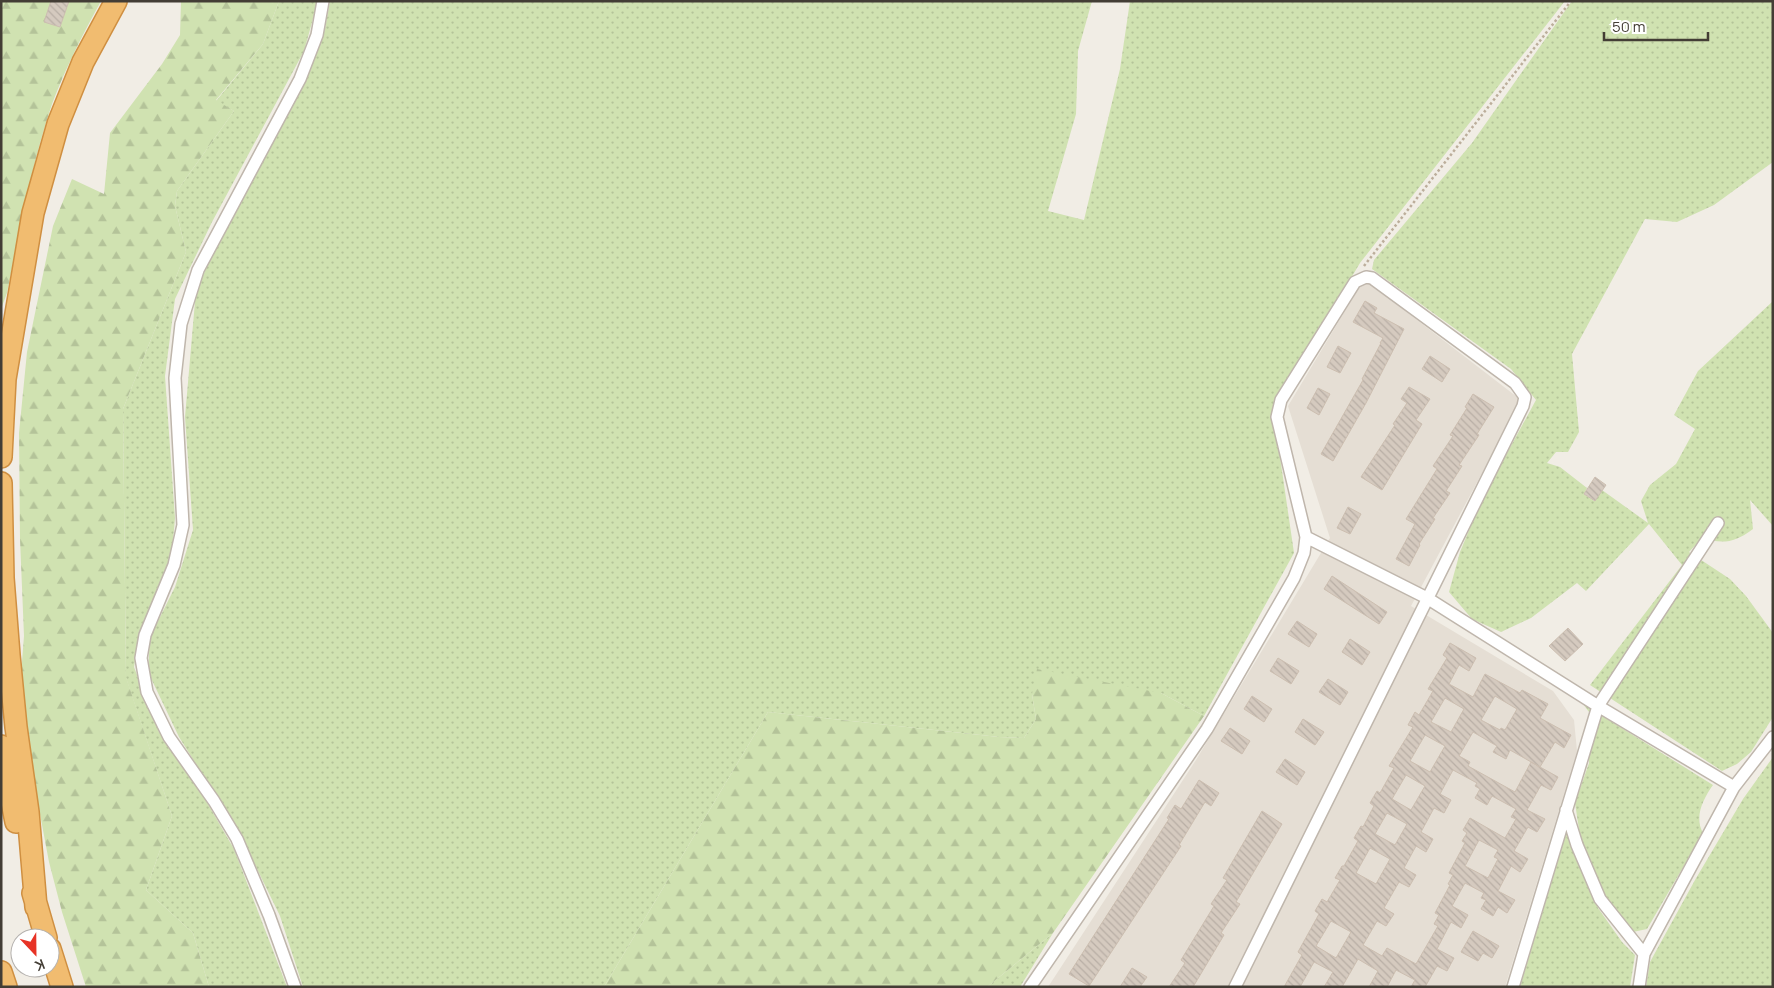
<svg xmlns="http://www.w3.org/2000/svg" width="1774" height="988" font-family="Manrope,sans-serif">
<style>
.residential{fill:#e5ded4}
.grass{fill:url(#grass-dots)}
.forest{fill:url(#forest-firs)}
.building{fill:url(#building-back-hatch);stroke:#ccbeb0;fill-rule:evenodd}
.lines{fill:none;stroke-linecap:round;stroke-linejoin:round}
.minor-casing{stroke:#bfb6ac;stroke-width:14}
.motorway-casing{stroke:#cf8f41;stroke-width:24}
.path{stroke:#bcae9b;stroke-width:2.5;stroke-dasharray:2.5 2.5;stroke-linecap:butt}
.minor{stroke:#fff;stroke-width:11}
.motorway{stroke:#f1bc70;stroke-width:21}
</style>
<defs>
<pattern id="grass-dots" width="8" height="8" patternUnits="userSpaceOnUse" patternTransform="scale(1.25)"><rect width="8" height="8" fill="#d0e2b1"/><path d="M2 2h.1M6 6h.1" fill="none" stroke="#b4c399" stroke-width="1.8" stroke-linecap="round"/></pattern>
<pattern id="forest-firs" width="22" height="20" patternUnits="userSpaceOnUse" patternTransform="scale(1.25)"><rect width="22" height="20" fill="#d0e2b1"/><path d="M5 1l3.5 6h-7zM16 11l3.5 6h-7z" fill="#b4c399"/></pattern>
<pattern id="building-back-hatch" width="6" height="6" patternUnits="userSpaceOnUse" patternTransform="scale(1.25)"><rect width="6" height="6" fill="#d5cabf"/><path d="M-1 5l2 2M0 0l6 6M5-1l2 2" fill="none" stroke="#b8aea5"/></pattern>
</defs>
<rect width="100%" height="100%" fill="#f1ede5"/>
<path class="residential" d="M1369,283L1521,400L1411,606L1553,691L1574,720L1577,751L1505,987H1048L1196,760L1330,538L1288,406L1360,286Z"/>
<path class="grass" d="M279,1H318L304,51L212,222L175,299L165,376L175,518L171,564L141,628L134,667L159,732L205,799L234,849L287,987H209L193,933L146,890L172,816L126,678L123,409L186,252L175,206L177,191L234,111L216,101L263,44Z
M330,1H1092L1078,51L1076,114L1048,211L1084,220L1120,69L1130,1H1565L1360,263L1273,409L1294,553L1204,716L1161,693L1032,694L1036,719L1024,738L999,737L768,712L604,987H303L280,916L241,836L179,737L148,672L150,637L175,587L193,530L185,417L196,290L226,227L303,87L325,29Z
M1572,1H1773V162L1714,205L1677,222L1645,219L1572,354L1579,432L1568,452H1556L1547,463L1560,467L1587,488L1584,494L1594,501L1602,490L1648,523L1641,501L1650,485L1676,464L1695,429L1674,415L1698,371L1772,302L1773,299V526L1750,500L1753,529C1733,544 1724,543 1701,539L1689,552L1730,579L1746,596L1773,633V717L1751,752L1737,764L1722,771L1590,685L1682,565L1649,524L1586,591L1577,583L1531,618L1501,632L1472,619L1449,592L1460,552L1482,499L1536,400L1511,369L1372,269L1374,260L1472,143Z
M1583,704L1713,785C1703,799 1694,817 1703,833L1647,929L1633,932L1604,895L1580,836L1575,803L1589,763V712Z
M1773,757V987H1646L1650,962L1695,880L1743,799Z
M1567,829L1598,908L1622,942L1635,955L1630,987H1520Z
M1053,933L1020,987H987Z"/>
<path class="forest" d="M2,1H101C83,34 65,69 52,104C31,166 20,229 7,293L1,309Z
M181,1H279L263,44L216,100L234,111L177,191L175,206L186,252L123,409L126,677L172,816L146,890L193,933L209,987H86L62,912L49,862L39,809L28,742L21,674L24,636L20,539L19,433L27,352L53,226L72,179L104,194L110,133L162,64L180,35Z
M1037,669L1161,693L1204,716L1053,933L987,987H604L768,712L999,737L1024,738L1036,719L1032,694Z"/>
<path class="building" d="M51,1H69L60,27L44,22Z
M1365,301L1377,308L1374,313L1404,329L1366,403L1333,461L1321,454L1363,380L1362,379L1381,343H1380L1383,338L1353,322Z
M1338,346L1351,353L1340,373L1327,367Z
M1430,356L1450,369L1442,382L1422,369Z
M1409,387L1430,399L1416,420L1422,424L1382,490L1361,477L1395,425L1393,424L1407,403L1401,399Z
M1318,388L1330,394L1319,415L1307,408Z
M1473,394L1494,407L1477,434L1479,435L1459,465L1462,466L1446,491L1450,493L1433,518L1435,519L1419,544L1420,545L1409,566L1396,559L1415,524L1406,519L1437,469L1433,466L1453,436L1450,435L1467,408L1465,407Z
M1595,477L1606,485L1595,501L1584,494Z
M1348,507L1361,514L1350,534L1337,528Z
M1332,576L1387,612L1379,624L1324,589Z
M1297,621L1317,634L1309,647L1288,634Z
M1568,628L1583,644L1565,661L1549,646Z
M1350,639L1370,652L1362,665L1342,652Z
M1450,643L1476,658L1469,671L1459,665L1449,684L1473,697L1485,674L1520,693L1522,690L1548,704L1540,718L1571,735L1564,748L1555,742L1540,767L1510,750L1506,759L1493,752L1497,746L1473,732L1459,756L1470,762L1468,766L1515,792L1531,762L1558,777L1551,790L1541,785L1527,810L1545,819L1537,832L1528,827L1514,851L1528,859L1520,872L1511,866L1498,891L1515,900L1507,913L1498,907L1493,916L1481,909L1486,900L1481,898L1484,893L1465,883L1452,906L1468,915L1461,928L1451,922L1437,949L1454,958L1447,971L1437,966L1425,987H1411L1415,980L1396,970L1387,987H1369L1378,971L1358,959L1342,987H1324L1333,972L1314,962L1300,987H1284L1302,955L1298,952L1319,914L1315,911L1322,899L1327,902L1340,880L1335,878L1342,866H1344L1358,841L1354,838L1361,826L1363,827L1374,806L1370,803L1377,791L1380,793L1394,768L1389,766L1413,727L1408,725L1415,712L1419,715L1433,691L1428,689L1447,658L1443,655ZM1495,696L1517,709L1505,730L1501,728L1500,730L1481,720ZM1445,698L1464,709L1451,732L1431,722ZM1425,735L1445,746L1430,772L1410,761ZM1453,770L1477,783L1475,786L1480,789L1475,798L1487,805L1492,796L1516,809L1511,817L1516,819L1505,838L1470,818L1463,830L1467,833L1462,841L1465,843L1449,873L1453,875L1448,884L1450,885L1435,913L1439,915L1434,924L1438,926L1416,964L1387,948L1382,956L1363,945L1377,921L1386,926L1394,914L1384,908L1399,882L1409,887L1416,875L1404,868L1416,846L1426,852L1433,839L1421,832L1434,808L1444,813L1451,800L1440,794ZM1406,775L1425,786L1411,810L1392,799ZM1387,813L1407,824L1395,845L1375,834ZM1479,840L1498,850L1494,857L1498,859L1488,878L1465,866ZM1370,848L1390,859L1376,884L1356,873ZM1331,921L1351,932L1336,958L1316,946Z
M1278,658L1299,671L1291,684L1270,671Z
M1328,679L1348,692L1340,705L1319,692Z
M1252,696L1272,709L1264,722L1244,709Z
M1303,719L1324,732L1315,745L1295,732Z
M1230,728L1250,741L1242,754L1221,741Z
M1285,759L1305,772L1297,785L1276,772Z
M1199,780L1219,793L1211,806L1205,802L1179,845L1181,846L1089,986L1069,974L1169,819L1167,818L1175,805L1181,809Z
M1262,811L1282,824L1236,902L1240,904L1221,933L1224,935L1193,987H1169L1185,963L1181,960L1214,906L1211,904L1227,880L1223,878Z
M1473,931L1499,946L1492,958L1483,953L1478,961L1461,952Z
M1132,968L1147,977L1140,987H1120Z"/>
<g class="lines">
<g class="minor-casing">
<path id="minor" d="M1306,537L1427,598L1598,706L1734,787
M1566,810L1577,845L1600,899L1644,954
M295,987L269,915L237,839L214,801L169,737L147,692L141,658L145,635L174,565L183,525L175,378L181,324L198,270L300,79L317,35L323,1
M1030,987L1207,729L1294,578L1304,553L1306,537L1277,417L1281,400L1355,282L1366,277L1372,278L1515,383L1525,397L1523,406L1235,987
M1513,987L1598,706L1718,523
M1639,987L1644,954L1734,787L1773,737"/>
</g>
<g class="motorway-casing">
<path id="motorway" d="M1,457L5,379L33,213L58,124L83,62L116,1
M1,483L3,578L9,655L16,727L28,812L36,907
M1,746L16,822
M33,893L46,938
M50,949L62,987
M1,972L6,987"/>
</g>
<path class="path" d="M1364,266L1571,1"/>
<use href="#minor" class="minor"/>
<use href="#motorway" class="motorway"/>
</g>
<rect width="1774" height="988" fill="none" stroke="#433d35" stroke-width="5"/>
<g transform="translate(35 953) rotate(158)"><circle r="24" fill="#ffffff" stroke="#b4b1ae"/>
<path d="M0-4L9 19L0 12L-9 19Z" fill="#e73326"/>
<text y="-8" font-size="14" font-weight="bold" text-anchor="middle" fill="#433d35">K</text>
</g>
<path d="M1604 32v8h104v-8" fill="none" stroke="#433d35" stroke-width="2.5"/>
<text x="1612" y="32" font-size="15" fill="#433d35" stroke="#ffffff" stroke-width="4" paint-order="stroke">50 m</text>
</svg>
